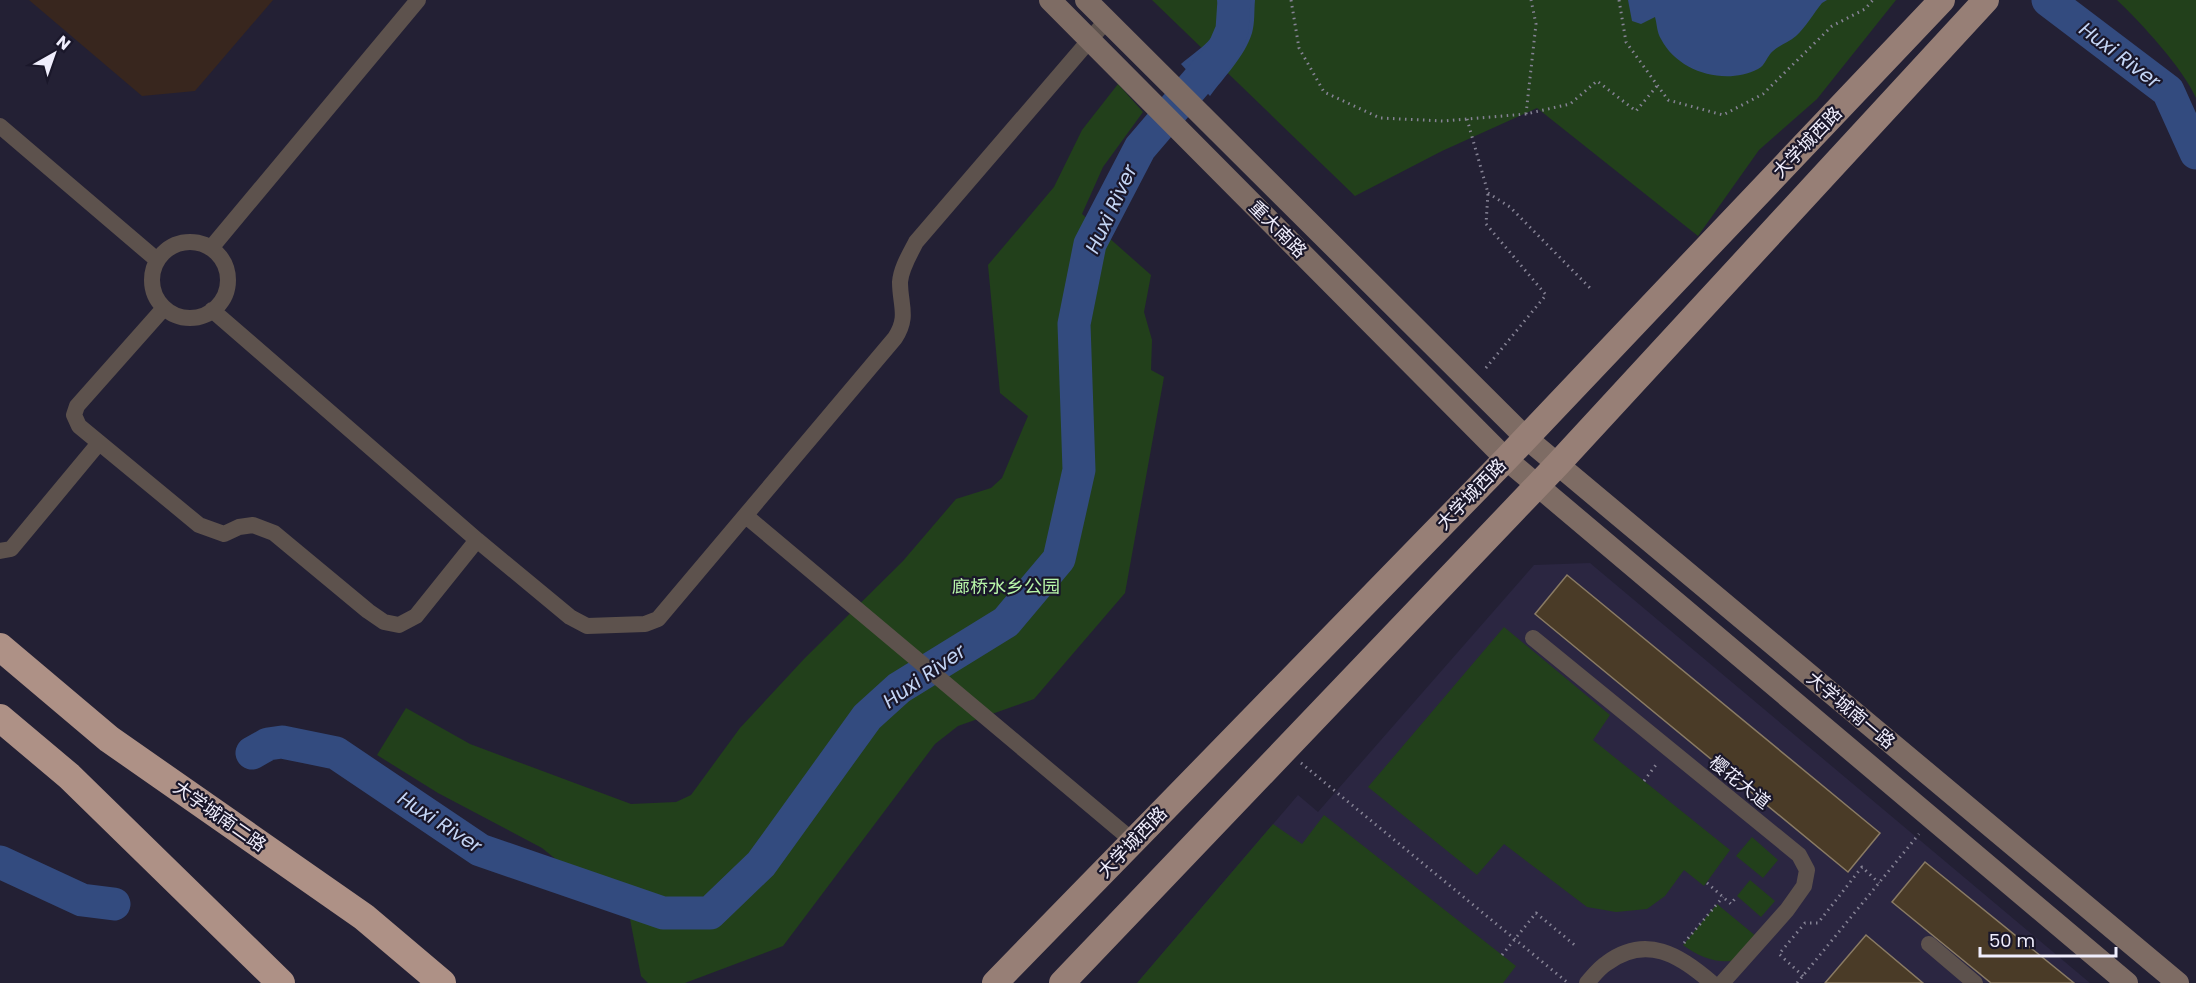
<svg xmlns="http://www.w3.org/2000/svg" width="2196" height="983" font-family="Poppins,'Noto Sans SC',sans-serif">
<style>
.commercial{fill:#38261e}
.built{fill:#2b2641}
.green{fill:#22401b}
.water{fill:#334b7f}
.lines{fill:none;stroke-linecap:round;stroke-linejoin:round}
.river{stroke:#334b7f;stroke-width:33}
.building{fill:#4a3b27;stroke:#8a7b64;stroke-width:1.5}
.path{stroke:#868395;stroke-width:3;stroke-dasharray:1.5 4.5;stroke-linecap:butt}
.street{stroke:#5d524d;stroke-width:16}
.secondary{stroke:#7e6c64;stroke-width:22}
.primary{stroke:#977f76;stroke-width:26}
.highway{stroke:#ae9186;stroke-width:28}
.labels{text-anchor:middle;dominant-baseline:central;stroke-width:4.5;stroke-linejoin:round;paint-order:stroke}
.street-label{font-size:18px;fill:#f0eefd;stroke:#1a172a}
.park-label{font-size:18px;fill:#b7f5a8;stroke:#1a172a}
.water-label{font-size:20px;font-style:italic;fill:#c4d5f5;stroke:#1a172a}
</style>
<rect width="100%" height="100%" fill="#232034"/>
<path class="commercial" d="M29,0H273L195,91L142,96Z"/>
<path class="built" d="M1590,563L2090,983H1137L1298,795L1318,812L1534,565Z"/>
<path class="green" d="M1152,0H1896L1817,99L1759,150L1698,236L1537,108L1442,151L1355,196Z
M2117,0H2196V98C2182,67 2142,24 2117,0Z
M1118,84L1143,112L1103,167L1082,214L1151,275L1144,312L1152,340L1151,370L1164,377L1125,593L1034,699L958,726L935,744L783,946L685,983H648L641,976L630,919L542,848L438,793L377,755L406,708L470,744L631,804L676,802L691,795L740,728L804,659L903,561L956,499L991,488L1002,478L1028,416L1000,393L988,265L1054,187L1082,130Z
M1504,627L1610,715L1593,740L1730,850L1704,886L1684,870L1665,896L1647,909L1616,912L1587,907L1504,844L1477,875L1368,787Z
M1324,815L1516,966L1503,983H1137L1273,824L1302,844Z
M1752,837L1778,860L1763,878L1736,856Z
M1750,880L1775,901L1761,917L1737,896Z
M1717,904L1757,937L1739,960C1717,964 1701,958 1683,945Z"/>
<path class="water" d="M1217,0H1255C1254,10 1255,23 1252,33C1245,56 1224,77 1210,96L1181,64C1204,45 1228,33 1217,0Z
M1628,0H1827L1822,3C1813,14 1806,27 1796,36C1789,42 1780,45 1773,51C1767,56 1765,66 1758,69C1725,86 1678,72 1661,39C1657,33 1657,24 1655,17L1641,24L1632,21Z"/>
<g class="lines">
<path class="river" d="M2048,0L2168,91L2196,153
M252,753L268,744L282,742L336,753L480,850L663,913H710L761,864L867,717L899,688L1006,622L1059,559L1079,470L1074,324L1090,244L1140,148L1223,51L1232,30L1234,0
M0,862L82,900L114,904"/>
</g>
<path class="building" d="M1567,575L1880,833L1848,872L1535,614Z
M1925,862L2074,983H1991L1892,902Z
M1866,935L1923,983H1825Z"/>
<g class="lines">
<path class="path" d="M1291,0L1299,48L1324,92L1380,118L1443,121L1526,114L1570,104L1597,81L1636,111L1657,86
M1619,0L1626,42L1668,100L1723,115L1763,94L1832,26L1865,9L1873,0
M1526,114L1536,24L1531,0
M1467,119L1488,193L1486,224L1546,295L1485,369
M1488,193L1510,207L1592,290
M1301,763L1568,983
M1644,781L1658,762
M1707,883L1731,904L1737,896
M1684,943L1723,897
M1502,955L1536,913L1577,947
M1803,976L1779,954L1805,923H1818L1862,867L1879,883
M1797,983L1919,834"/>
<path class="street" d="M0,126L157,260
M152 280a38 38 0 1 1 76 0a38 38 0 1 1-76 0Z
M211,248L418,0
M164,308L77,406L74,415L79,426L199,525L224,534L239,527L253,525L274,533L368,611L384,622L399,625L416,616L477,540
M212,310L477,540L570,617L587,626L645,624L658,619L895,338C909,317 900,305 900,282C901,268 910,254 916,242L1106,21
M746,516L1133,841
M0,551L11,549L99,443
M1533,638L1799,855L1807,870L1804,886L1787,910L1722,983
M1929,944L1975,983
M1587,983C1593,976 1599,968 1607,963C1646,934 1680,955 1712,983"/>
<path class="secondary" d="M1050,0L1506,459L2127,983
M1086,0L1525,437L2178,983"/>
<path class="primary" d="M995,983L1506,459L1942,0
M1062,983L1557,465L1986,0"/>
<path class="highway" d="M0,647L109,739L364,917L442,983
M0,718L69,776L281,983"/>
</g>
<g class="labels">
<g class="street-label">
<text transform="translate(1807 142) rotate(-46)">大学城西路</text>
<text transform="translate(1278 229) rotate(45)">重大南路</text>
<text transform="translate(1471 494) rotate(-46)">大学城西路</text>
<text transform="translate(1851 710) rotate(40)">大学城南一路</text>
<text transform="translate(1740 782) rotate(39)">樱花大道</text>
<text transform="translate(220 816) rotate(35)">大学城南二路</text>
<text transform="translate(1132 842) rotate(-46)">大学城西路</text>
</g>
<g class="park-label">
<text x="1006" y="586">廊桥水乡公园</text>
</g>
<g class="water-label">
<text transform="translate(2120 55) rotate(37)">Huxi River</text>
<text transform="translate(1111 209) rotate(-65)">Huxi River</text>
<text transform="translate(924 676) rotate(-35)">Huxi River</text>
<text transform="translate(440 822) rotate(33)">Huxi River</text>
</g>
</g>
<g transform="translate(54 54) rotate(40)" stroke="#1a172a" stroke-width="4.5" paint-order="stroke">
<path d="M0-4.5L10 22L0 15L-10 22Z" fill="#f0eefd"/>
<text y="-9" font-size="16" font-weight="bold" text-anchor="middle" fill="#f0eefd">N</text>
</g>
<path d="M1980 947v9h136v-9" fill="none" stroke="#f0eefd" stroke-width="3"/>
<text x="1989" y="947" font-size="18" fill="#f0eefd" stroke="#1a172a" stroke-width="4.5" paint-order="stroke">50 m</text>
</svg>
